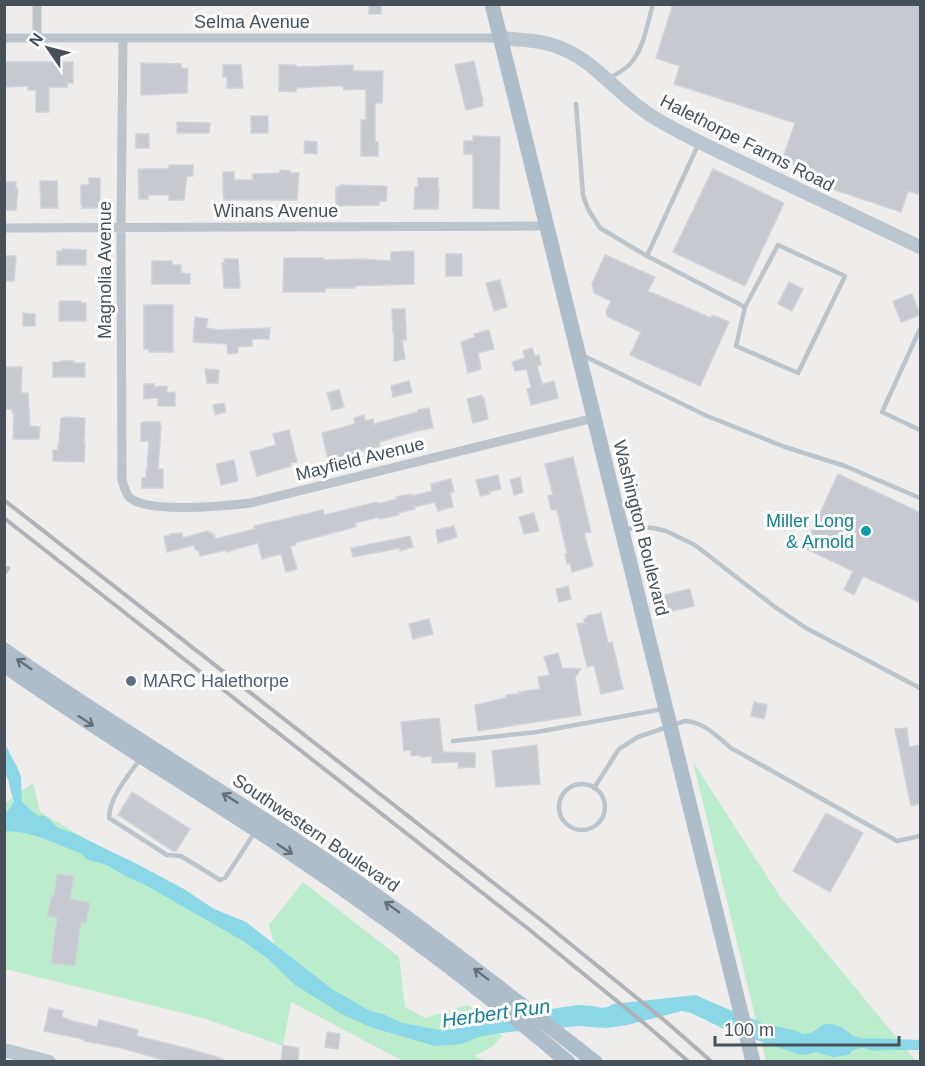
<svg xmlns="http://www.w3.org/2000/svg" width="925" height="1066" font-family="Helvetica,sans-serif">
<style>
.green{fill:#bbeccc}
.water{fill:#8ad8e7}
.lines{fill:none;stroke-linecap:round;stroke-linejoin:round}
.stream{stroke:#8ad8e7;stroke-width:4}
.building{fill:#c6c9cf;stroke:#d0d3d8;stroke-width:1.5}
.lane{stroke:#bbc4cb;stroke-width:4.5}
.street{stroke:#bbc4cb;stroke-width:9}
.secondary{stroke:#bac6d0;stroke-width:14}
.primary{stroke:#adbdca;stroke-width:15}
.rail{stroke:#afb2b6;stroke-width:4}
.oneway{stroke:#64717b}
.culture-dot{fill:#0f9aa8;stroke:#fff;stroke-width:2}
.service-dot{fill:#5c6f8a;stroke:#fff;stroke-width:2}
.labels{text-anchor:middle;dominant-baseline:central;stroke-width:6;stroke-linejoin:round;paint-order:stroke}
.street-label{font-size:18px;fill:#455059;stroke:#fff}
.culture-label{font-size:18px;fill:#0d838f;stroke:#fff;text-anchor:end}
.service-label{font-size:18px;fill:#4e5e75;stroke:#fff;text-anchor:start}
.water-label{font-size:20px;font-style:italic;fill:#128198;stroke:#fff}
</style>
<rect width="100%" height="100%" fill="#efecec"/>
<path class="green" d="M693,762L781,898L916,1061H766Z
M33,783L40,812L276,950L269,925L303,882L399,957L405,1007L425,1018L468,1005L502,1036L492,1047L475,1056L485,1061H403L291,1002L283,1046L203,1018L5,969V803Z"/>
<path class="water" d="M4,742L17,767L21,776L22,805L32,815L45,816L58,828L73,833L135,863L184,889L214,909L246,922L332,989L370,1011L383,1014L402,1023L440,1030H454L476,1020L486,1014L551,1009L578,1005L593,1006L602,1008L608,1007L613,1004L696,995L718,1005L765,1024L793,1030L803,1034L811,1033L825,1024H832L843,1028L853,1036L862,1038L920,1040V1050H896L866,1047L853,1050L848,1055L833,1057L816,1052L805,1055L798,1054L724,1029L691,1013L682,1011L627,1025L607,1028L578,1026L509,1032L482,1036L461,1044L435,1046L370,1027L340,1013L295,985L267,958L243,941L147,886L125,876L107,865L86,859L82,854L43,838L20,832L5,831V813L11,807L14,801L11,792L8,779L5,774Z"/>
<g class="lines">
<path class="stream" d="M20,803L37,818
M867,1047L877,1049L887,1048"/>
</g>
<path class="building" d="M369,4H381V14H369Z
M673,4H921V195L908,191L901,212L805,180L809,169L782,161L795,123L674,84L680,66L656,58Z
M474,61L483,101L482,102L483,106L466,110L455,65Z
M4,62H73V83H67V87H49V112H36V90H28V86L4,87Z
M141,63L181,64V68L188,69L187,93L141,95Z
M223,65H241L243,88H227V77H223Z
M279,65H296V67L353,65V71H383L382,103H375V142H378V156H361V120H366V89L344,90L343,86H329L296,88V92L279,91Z
M251,116H268V133H251Z
M177,122L210,123L209,133H177Z
M136,134H149V148H136Z
M473,136L500,137L499,209L473,208V154H464V141H473Z
M305,141L317,142V154L304,153Z
M169,165H193V176H187L184,200H169V195H148V199H139L138,169H169Z
M713,169L784,203L745,286L673,252Z
M280,170L290,171V173H299L297,200H224V193H223V172H234V180H253V174L280,173Z
M89,178H100V204H98V208H82V204H81V185H89Z
M418,178H438V188H439L438,209H414L415,187H418Z
M40,181H57L58,208H41Z
M7,182H16V189H18L16,210H4V184H7Z
M340,185L385,186V187H387L386,201H379V205L336,206V187H340Z
M62,249L86,250V265H57V251H62Z
M414,251V284L355,286V288H325V292H283L284,258H324V260L363,259L391,261V252Z
M446,254H462V276H446Z
M605,255L655,277L648,291L711,318L712,315L729,322L700,386L630,355L641,332L608,317L606,312L611,301L594,293L592,284Z
M4,256H16L14,281H4Z
M224,259H238L240,288H224L222,263H225Z
M152,261H172V265H181V273L190,274V284H152Z
M500,280L507,307L494,311L486,283Z
M789,282L803,289L792,311L778,304Z
M912,294L920,315L901,322L893,301Z
M60,301H81V303H86V321H59V303H60Z
M144,305H173V352H149V349H144Z
M392,309H405L406,328V340H402L405,359L394,361V333H393Z
M23,313L35,314V326H23Z
M195,317L208,319L206,328L219,330L270,328L269,339H252V346L238,347V353L228,354L227,344L193,342Z
M489,330L494,349L478,353L481,369L468,373L461,342L475,337L474,334Z
M532,348L535,356L539,355L541,365L537,366L542,384L554,381L558,398L531,405L527,389L531,388L527,369L515,371L512,362L525,358L523,351Z
M60,361H74V363H85V377H53V362H60Z
M4,367H22L21,393H28L30,426L40,427L39,439H13L14,413H12V409H4Z
M205,369L219,370L218,383H207Z
M409,381L412,392L393,397L391,386Z
M144,384H154V387L167,386V393L175,392V406H158V398L144,399Z
M339,390L344,407L332,410L327,393Z
M482,395V398H484L488,419L473,423L467,399Z
M224,403L226,412L215,415L213,405Z
M429,408L433,428L416,431L379,442L380,446L328,460L322,433L355,424L354,418L364,415L365,421L373,419L374,424L418,412V410Z
M64,417L85,418L84,444H85L84,462L53,461V450H58V444H59L61,418H64Z
M144,422H160V427H161L158,469H163V488H142V478H146V469H147L149,441H141V423Z
M289,430L297,462L290,463L291,466L257,476L250,452L276,445L273,434Z
M573,457L591,532L584,533L593,566L572,572L570,562L567,563L565,554L567,553L557,510H551L548,496L553,495L545,464Z
M234,460L238,481L221,485L216,464Z
M838,474L921,513V603L863,576L854,595L844,590L853,571L804,548Z
M498,475L501,489L489,492L490,494L480,496L476,480Z
M520,477L523,492L514,495L510,480Z
M451,479L454,492H450L453,507L438,511L435,502L414,507L415,509L398,513L399,515L380,519L379,517L355,523L356,526L348,529L298,542L294,544L295,545L290,546L297,569L286,572L281,554L262,559L258,543L236,549L227,552L226,550L200,556L199,551L195,549L194,545L167,552L164,537L170,535V534L182,533L183,538L208,531V533L211,532L212,535L214,534L215,539L255,529L254,526L323,510L324,515L377,502V504L397,499L396,497L412,494V496L432,491L431,484Z
M534,513L539,531L524,534L519,517Z
M454,526L457,537L438,543L436,530Z
M410,536L413,547L400,551V548L353,557L351,548Z
M568,586L571,599L559,602L556,589Z
M690,589L694,606L668,612L664,595Z
M601,613L608,643L612,642L623,689L601,694L594,665L587,667L577,624L585,623L584,619L587,618V616Z
M429,619L433,634L413,639L409,624Z
M558,653L562,668L581,669L575,677L581,715L478,731L475,705L506,698V695L520,694L519,692L540,689L538,677L550,675L544,657Z
M754,702L767,705L764,719L751,716Z
M439,718L443,752L475,753V767L458,768V762L432,763V756L420,757V755L411,756V750L404,751L401,722Z
M907,728L909,747L921,745V804L911,806L895,729Z
M537,745L540,784L496,787L492,751Z
M132,792L190,829L176,851H173L118,815Z
M826,813L863,833L830,892L793,871Z
M57,874L74,876L70,899L90,903L86,923L81,922L75,966L51,963L57,918L47,916L52,895L54,896Z
M49,1008L63,1011L62,1017L72,1021L97,1027L99,1020L112,1023L138,1030L137,1036L190,1049L223,1059V1062H171L121,1048L85,1041L82,1039L44,1031Z
M327,1032L340,1034L338,1049L325,1047Z
M283,1045L299,1048L298,1062H281Z"/>
<g class="lines">
<path class="lane" d="M610,78C617,74 624,70 630,64C644,49 647,24 653,4
M576,104L583,195L588,209L600,228L647,256
M698,145L647,256L745,307L736,346L798,373L845,276L778,245L745,307
M920,329L882,412L920,430
M584,356L707,416L785,447L845,466L920,498
M624,530L640,527L653,528L666,531L695,545L775,607L806,628L920,688
M4,574L8,568
M453,741L537,732L663,709
M141,758C129,775 109,797 109,818L167,855L181,856L220,880L225,878L255,832
M559 807a23 23 0 1 1 46 0a23 23 0 1 1-46 0Z
M594,788L619,749L638,737L685,721C706,723 715,735 731,748L897,841L920,836"/>
<path class="street" d="M4,38H500
M37,38V4
M123,38L121,229L122,480C124,486 125,492 129,497C146,514 226,506 250,503L594,418
M4,228L547,226"/>
<path class="secondary" d="M500,38C521,40 544,40 563,49C595,62 615,91 643,110C660,123 681,132 699,142L920,247
M4,1050L49,1062"/>
<path class="primary" d="M492,4L753,1062
M4,650C109,724 219,788 325,860C418,923 506,993 595,1062
M4,665C91,727 182,781 270,839C374,908 473,982 568,1062"/>
<path class="rail" d="M4,500L541,920L664,1020L712,1062
M4,518L531,931L645,1024L689,1062"/>
</g>
<defs><path id="oneway-shaft" d="M-6 0H5M1.5-3L5.5 0L1.5 3" fill="none" stroke-width="1.6" stroke-linecap="round" stroke-linejoin="round" transform="scale(1.5)"/></defs>
<g class="oneway">
<use href="#oneway-shaft" transform="translate(24 664) rotate(-145)"/>
<use href="#oneway-shaft" transform="translate(86 721) rotate(33)"/>
<use href="#oneway-shaft" transform="translate(230 798) rotate(-148)"/>
<use href="#oneway-shaft" transform="translate(285 849) rotate(34)"/>
<use href="#oneway-shaft" transform="translate(392 907) rotate(-145)"/>
<use href="#oneway-shaft" transform="translate(481 974) rotate(-143)"/>
</g>
<circle class="culture-dot" cx="866" cy="531" r="6"/>
<circle class="service-dot" cx="131" cy="681" r="6"/>
<g class="labels">
<g class="street-label">
<text x="252" y="22">Selma Avenue</text>
<text transform="translate(747 143) rotate(27)">Halethorpe Farms Road</text>
<text x="276" y="211">Winans Avenue</text>
<text transform="translate(105 270) rotate(-90)">Magnolia Avenue</text>
<text transform="translate(360 459) rotate(-14)">Mayfield Avenue</text>
<text transform="translate(641 528) rotate(76)">Washington Boulevard</text>
<text transform="translate(316 833) rotate(34)">Southwestern Boulevard</text>
</g>
<g class="culture-label">
<text x="854" y="521">Miller Long<tspan x="854" dy="21">&amp; Arnold</tspan></text>
</g>
<g class="service-label">
<text x="143" y="681">MARC Halethorpe</text>
</g>
<g class="water-label">
<text transform="translate(496 1013) rotate(-8)">Herbert Run</text>
</g>
</g>
<rect width="925" height="1066" fill="none" stroke="#455059" stroke-width="12"/>
<g transform="translate(48 48) rotate(305)" stroke="#ffffff" stroke-width="4.5" paint-order="stroke">
<path d="M0-4.5L10 22L0 15L-10 22Z" fill="#455059"/>
<text y="-9" font-size="16" font-weight="bold" text-anchor="middle" fill="#455059">N</text>
</g>
<path d="M715 1036v9h184v-9" fill="none" stroke="#455059" stroke-width="3"/>
<text x="724" y="1036" font-size="18" fill="#455059" stroke="#ffffff" stroke-width="4.5" paint-order="stroke">100 m</text>
</svg>
